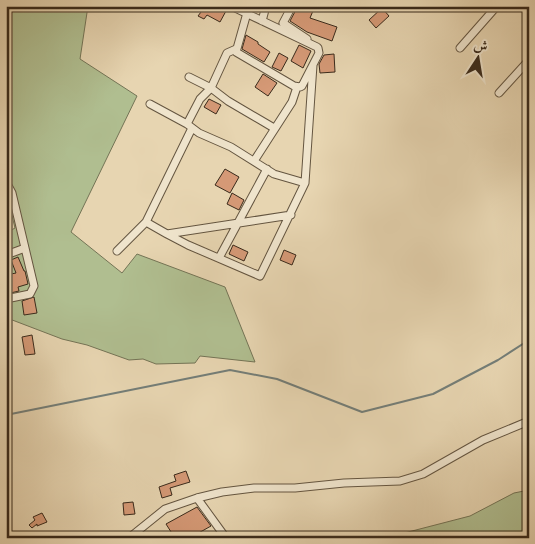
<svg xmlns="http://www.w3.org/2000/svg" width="535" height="544" font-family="'Libre Caslon Text',Amiri,serif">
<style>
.green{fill:#b0be90;stroke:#747456}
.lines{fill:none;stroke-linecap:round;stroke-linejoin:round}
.stream{stroke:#747e78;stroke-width:2}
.building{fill:#d59976;stroke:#392a1b}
.minor-casing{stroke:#645540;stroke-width:9}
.minor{stroke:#efe4cc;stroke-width:7}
</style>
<rect width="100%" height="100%" fill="#e7d5b1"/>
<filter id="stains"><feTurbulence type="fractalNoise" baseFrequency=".004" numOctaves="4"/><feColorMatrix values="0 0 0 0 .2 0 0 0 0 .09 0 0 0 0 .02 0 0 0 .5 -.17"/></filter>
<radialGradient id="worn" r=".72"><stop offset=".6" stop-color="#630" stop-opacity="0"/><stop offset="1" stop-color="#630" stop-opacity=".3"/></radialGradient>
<path class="green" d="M6,6H88L80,59L137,96L71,232L122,273L137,254L225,287L255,362L200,356L195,363L156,364L143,359L129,360L87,345L62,339L7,318L6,233L15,228L6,192Z
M529,490V538H385L470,516L514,493Z"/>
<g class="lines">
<path class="stream" d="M6,415L230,370L277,379L362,412L433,394L498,360L529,340"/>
</g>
<path class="building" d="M191,6H217L226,11L220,22L207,15L204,19L198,16L201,12Z
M298,6H315L310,18L337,27L332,41L307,32L290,21Z
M382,8L389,16L376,28L369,20Z
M246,35L258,42V44L270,52L264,62L242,49Z
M299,45L311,51L303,68L291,61Z
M279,53L288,58L281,71L272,67Z
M334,54L335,72L320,73L319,64L324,55Z
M263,74L277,83L268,96L255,87Z
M209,99L221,105L216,114L204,107Z
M225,169L239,177L230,193L215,185Z
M232,193L244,200L239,210L227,204Z
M233,245L248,252L244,261L229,254Z
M284,250L296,255L292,265L280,260Z
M18,257L24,271H25L28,284L18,287L19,291L6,294V275L16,273L11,260Z
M34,297L37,313L24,315L22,301Z
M32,335L35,354L25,355L22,337Z
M186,471L190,482L170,488L172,495L162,498L159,487L176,481L174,475Z
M133,502L135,514L124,515L123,503Z
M197,507L211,526L195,535L197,538H180L177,533L173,535L166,524Z
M42,513L47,522L37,526V524L32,528L29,525L35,520L33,517Z"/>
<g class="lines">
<g class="minor-casing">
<path id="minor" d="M231,6L317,47L318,48L319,53L302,86L300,87L294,86L236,52L247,13
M292,6L283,23L307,39
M262,21L266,6
M460,48L497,6
M189,77L211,88L228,101L274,128
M499,93L529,60
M150,104L187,124L199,133L231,147L274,174L305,183
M187,124L200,99L211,88L227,53L236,49
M254,161L292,102L297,87
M6,182L12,193L34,286L30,294L6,299
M146,222L192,128
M167,234L188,245L260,276L305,183L313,65
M117,251L146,222L167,234L291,215
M6,255L25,248
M219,258L267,169
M197,498L226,538
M129,538L165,509L197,498L222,492L254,488H295L344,483L400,481L423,474L483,440L529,421"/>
</g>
<use href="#minor" class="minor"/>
</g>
<rect width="535" height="544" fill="none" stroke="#e7d5b1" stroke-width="25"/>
<rect x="8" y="8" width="520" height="529" fill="none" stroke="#392a1b" stroke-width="2.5"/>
<rect x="12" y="12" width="510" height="519" fill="none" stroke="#392a1b"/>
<g transform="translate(478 58) rotate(12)" stroke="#efe4cc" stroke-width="4" paint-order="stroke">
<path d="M0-4L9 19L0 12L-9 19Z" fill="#392a1b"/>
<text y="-8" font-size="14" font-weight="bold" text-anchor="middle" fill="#392a1b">ش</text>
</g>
<rect width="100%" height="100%" filter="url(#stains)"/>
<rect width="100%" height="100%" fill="url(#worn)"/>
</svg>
